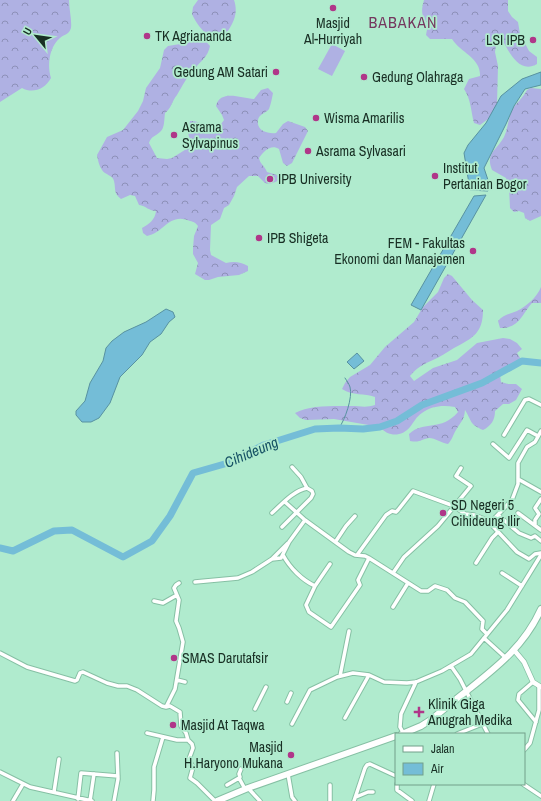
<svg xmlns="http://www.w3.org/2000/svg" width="541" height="801" font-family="'Archivo Narrow',sans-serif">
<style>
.forest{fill:url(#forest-crowns)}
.pitch{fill:#afb1e3}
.water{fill:#74bdd7;stroke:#5892a1}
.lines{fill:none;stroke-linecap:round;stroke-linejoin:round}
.stream{stroke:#5892a1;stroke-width:1}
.river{stroke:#74bdd7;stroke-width:7}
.street-casing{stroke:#86c0a4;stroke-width:5.5}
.secondary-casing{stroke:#86c0a4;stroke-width:6}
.highway-casing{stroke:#86c0a4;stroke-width:8}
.street{stroke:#fff;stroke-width:3.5}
.secondary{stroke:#fff;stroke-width:4.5}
.highway{stroke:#fff;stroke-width:6}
.poi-dot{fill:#b03689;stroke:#b0ebce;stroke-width:1.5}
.labels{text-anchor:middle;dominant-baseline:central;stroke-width:3.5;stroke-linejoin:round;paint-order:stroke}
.poi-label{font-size:14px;fill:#182f24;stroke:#b0ebce;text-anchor:start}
.water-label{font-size:15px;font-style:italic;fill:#165265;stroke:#b0ebce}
.quarter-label{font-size:16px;letter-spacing:1px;fill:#74375e;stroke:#b0ebce}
</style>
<defs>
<pattern id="forest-crowns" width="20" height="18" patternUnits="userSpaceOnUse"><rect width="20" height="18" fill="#afb1e3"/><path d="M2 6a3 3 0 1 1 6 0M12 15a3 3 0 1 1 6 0" fill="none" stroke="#8d90b8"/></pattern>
</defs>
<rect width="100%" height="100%" fill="#b0ebce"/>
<path class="forest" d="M0,0H69C69,9 72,20 71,28C69,35 64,34 60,38C49,47 47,66 51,78C45,89 33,94 22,88L0,102Z
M198,0H234C237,9 236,16 232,24C219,51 200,32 192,14L193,7Z
M424,0H508V11L512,17L518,22L520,34L529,51L537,57V64C520,74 510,54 503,41L497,39L495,52L498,66L497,104L492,116L480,125L474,123C471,112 471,99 464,89L469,79L480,76C481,58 461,53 452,39H430L426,35L428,24C421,15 421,11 424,0Z
M196,38C203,39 206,41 210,46C208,57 200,62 194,69C187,76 182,87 177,95C172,101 171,109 165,113C164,119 165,128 160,132C156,136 151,136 149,143L157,158L167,159L172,158L188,148L190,142L188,132L190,121C201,120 216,134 224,120L222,115L216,106C220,89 241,98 254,99L261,90L268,88L273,93C272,98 271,104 269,109C266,113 259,114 258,120C256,131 268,134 276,133L283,124L288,121L305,127L308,131L292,163L287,166L283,163L279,149C271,144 264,151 259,158C260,164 265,166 267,172L277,175L280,180L270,184L265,183L258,176H249L237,187L234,196L229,205L224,208L220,219L211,225L210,250L211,255L226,263C234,261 241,262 248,266V271L239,275L218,277L209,280H205L195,274L198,263L193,254V248L194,236L198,226C195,222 194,222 190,221C169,212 164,233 147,236L143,233L142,228C149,224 155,220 156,211C149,211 146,206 139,205L135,196L130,195L121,199C113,193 116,189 114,181C113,175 105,175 102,170C99,166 98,160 97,155L107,137L123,130L138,111L143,101L146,88L160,68L164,50L168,46L186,43Z
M531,88L541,89V216L530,221L525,218L524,213L519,211L514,212L510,208L509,188L506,178L492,170C485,153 497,150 504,137C508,129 508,119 512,110C516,103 523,98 527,90Z
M448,274L452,276L472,300L483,310C483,333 473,338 454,348C447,352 440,357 433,360C424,364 416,368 410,376L414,381L433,368L457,360L477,343L503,338L510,339L517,343L522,349L517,353L522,361L510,365L500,375L501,382L508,384H516L522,389L516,400L509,404H503L495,411C495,420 491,426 483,430C469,424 472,421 465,410C464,421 461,421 456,430C453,435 452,440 448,444C442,443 435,438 429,438C421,439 421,443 410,441L409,434C424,420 441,432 458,412L455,407C442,405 432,406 422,413C416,417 414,422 410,427C402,437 388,437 380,427L334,419L306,420L300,418L295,413C309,405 334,406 351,406C360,406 366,408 375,405V397C364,393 353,396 342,389L345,383L350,377L370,365L385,347L414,322L423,307L438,292L444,278Z
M541,287V303H532C522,314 519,329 500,328L498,321C503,315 509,314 517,311C527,306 537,297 541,287Z"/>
<path class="pitch" d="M332,44L345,51L332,76L318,69Z"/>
<path class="water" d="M541,72V85L525,89L514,106L506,124L484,168L489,183L488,191L470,190L464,153L468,145L486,123L501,96L522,79Z
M486,195L421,310L411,305L474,196Z
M166,309L173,312L175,317L169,322L161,334L150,342L142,355L120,377L110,403L99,418L91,422H82L76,415V411L85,401L90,383L103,361L106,348L112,341L124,332L146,322Z
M357,353L364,361L354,369L347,362Z"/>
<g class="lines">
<path class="stream" d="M339,428C345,420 353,397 350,387C349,384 347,381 345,378"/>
<path class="river" d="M0,548L13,551L54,531L72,530L123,557L152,541L170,516L193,473L228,463L264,445L315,429L339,428L363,429L380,427L397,421L422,405L482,383L522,361L541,363"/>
<g class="street-casing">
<path id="street" d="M504,435L525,400L529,399L541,405
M493,444L509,458L527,430L538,436
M518,479L541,492
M285,502L305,520L349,552L355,555L365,556L369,558L421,591H428L435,586L447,590L455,598L465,602L483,621L482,629L487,634
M272,513C282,504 293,491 307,488
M518,513L541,530
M498,515L519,533L531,538L535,536L541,541
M490,523L512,500L518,484V463L527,447L535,442L541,431
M535,525V520L539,514L535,508L541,499
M282,527L311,498L313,494L312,491L307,488L301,477L292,467
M336,541L346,526L355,516
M283,555C290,568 302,580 315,586
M357,555L386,515L392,511L396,512L398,510L413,491L454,506L465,514L474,515L487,520L517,552L529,559L535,554L541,553
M272,559L288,543
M476,563L492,538L498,532
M330,564L315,586L306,605L309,612L331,627L360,585L358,580L369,558
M393,573L404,557L438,526L471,486L456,476L461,468
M502,573L522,586
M195,582L238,578L252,572L272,559L281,558L289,542L305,520
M179,583L176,585L174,588L179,600L176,621L179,628L183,642L175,689L166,707L170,706L180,712L181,726L186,733L188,740L192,744L193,748L189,759L190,762L193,767L190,778L197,783L215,801
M154,601L163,603L177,595
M393,607L408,583
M484,638L506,658
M0,653L27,667L75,681L77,680L80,673L83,672L107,683L118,686H127L137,690L162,706L166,707
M451,666L460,679L488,734
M340,676L349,631
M177,680L185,682
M533,682L519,694L518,700L536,722
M287,702L291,693
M255,709L266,687
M345,718L369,675
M292,724L310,690L337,677L353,673L369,675L384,682L407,683L416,682L442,671L471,654L507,610L541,555
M147,733L177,740H188
M404,734L400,727L401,714L416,682
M457,734L482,724
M524,750L530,743L539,710V687
M241,769L239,774L240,777L239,778L245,789
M0,772L30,787L92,801
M288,774L292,797L295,801
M397,784V790L412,801
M523,784L541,796
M227,785L239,778
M248,788L260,801
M54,792L59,759
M356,797L368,792H373
M78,799L81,773L118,776
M13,801L23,784
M90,801L94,774
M114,801L118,779L117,753
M153,801L154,790V767L163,737
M330,801V785
M354,801L365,768L367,765L370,764L396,776
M429,801L434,784"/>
</g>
<g class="secondary-casing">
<path id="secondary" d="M514,650L524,662L533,682L541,687"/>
</g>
<g class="highway-casing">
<path id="highway" d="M402,734L421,726L432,719C444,709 456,699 468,690C498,666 525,645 541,609
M217,801L248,788L396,736"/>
</g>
<use href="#street" class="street"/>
<use href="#secondary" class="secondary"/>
<use href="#highway" class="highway"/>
</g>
<g class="poi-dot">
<circle cx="333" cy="8" r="4"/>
<circle cx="147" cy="36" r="4"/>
<circle cx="533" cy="40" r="4"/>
<circle cx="276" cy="72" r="4"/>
<circle cx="364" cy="77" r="4"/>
<circle cx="316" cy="118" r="4"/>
<circle cx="174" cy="135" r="4"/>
<circle cx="308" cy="151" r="4"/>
<circle cx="435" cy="176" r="4"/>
<circle cx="270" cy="179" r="4"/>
<circle cx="259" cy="238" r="4"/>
<circle cx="473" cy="251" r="4"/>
<circle cx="443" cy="513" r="4"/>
<circle cx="174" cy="658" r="4"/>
<path d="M417 706h4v4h4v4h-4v4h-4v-4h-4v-4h4z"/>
<circle cx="173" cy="725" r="4"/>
<circle cx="291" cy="755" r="4"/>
</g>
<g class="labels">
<g class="poi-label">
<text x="333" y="23" text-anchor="middle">Masjid<tspan x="333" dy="16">Al-Hurriyah</tspan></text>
<text x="155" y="36">TK Agriananda</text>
<text x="525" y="40" text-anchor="end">LSI IPB</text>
<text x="268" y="72" text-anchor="end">Gedung AM Satari</text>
<text x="372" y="77">Gedung Olahraga</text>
<text x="324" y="118">Wisma Amarilis</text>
<text x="182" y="127">Asrama<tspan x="182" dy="16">Sylvapinus</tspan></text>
<text x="316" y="151">Asrama Sylvasari</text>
<text x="443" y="168">Institut<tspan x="443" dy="16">Pertanian Bogor</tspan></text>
<text x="278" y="179">IPB University</text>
<text x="267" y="238">IPB Shigeta</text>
<text x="465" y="243" text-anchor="end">FEM - Fakultas<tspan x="465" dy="16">Ekonomi dan Manajemen</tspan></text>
<text x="451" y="505">SD Negeri 5<tspan x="451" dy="16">Cihideung Ilir</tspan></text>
<text x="182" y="658">SMAS Darutafsir</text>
<text x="428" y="704">Klinik Giga<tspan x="428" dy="16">Anugrah Medika</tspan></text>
<text x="181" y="725">Masjid At Taqwa</text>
<text x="283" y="747" text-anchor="end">Masjid<tspan x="283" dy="16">H.Haryono Mukana</tspan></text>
</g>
<g class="water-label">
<text transform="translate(251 452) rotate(-23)">Cihideung</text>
</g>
<g class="quarter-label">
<text x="403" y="22">BABAKAN</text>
</g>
</g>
<rect x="395" y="733" width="130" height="52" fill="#b0ebce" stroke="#73a08a"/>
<rect x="403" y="746" width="20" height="6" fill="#ffffff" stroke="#73a08a"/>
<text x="431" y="753" font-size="12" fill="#182f24">Jalan</text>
<rect x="403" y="763" width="20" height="12" fill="#74bdd7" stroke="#73a08a"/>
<text x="431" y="773" font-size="12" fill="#182f24">Air</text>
<g transform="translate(36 36) rotate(299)" stroke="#b0ebce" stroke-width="3" paint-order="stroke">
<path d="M0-3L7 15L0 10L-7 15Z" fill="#182f24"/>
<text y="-6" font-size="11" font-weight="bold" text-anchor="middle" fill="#182f24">U</text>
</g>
</svg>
